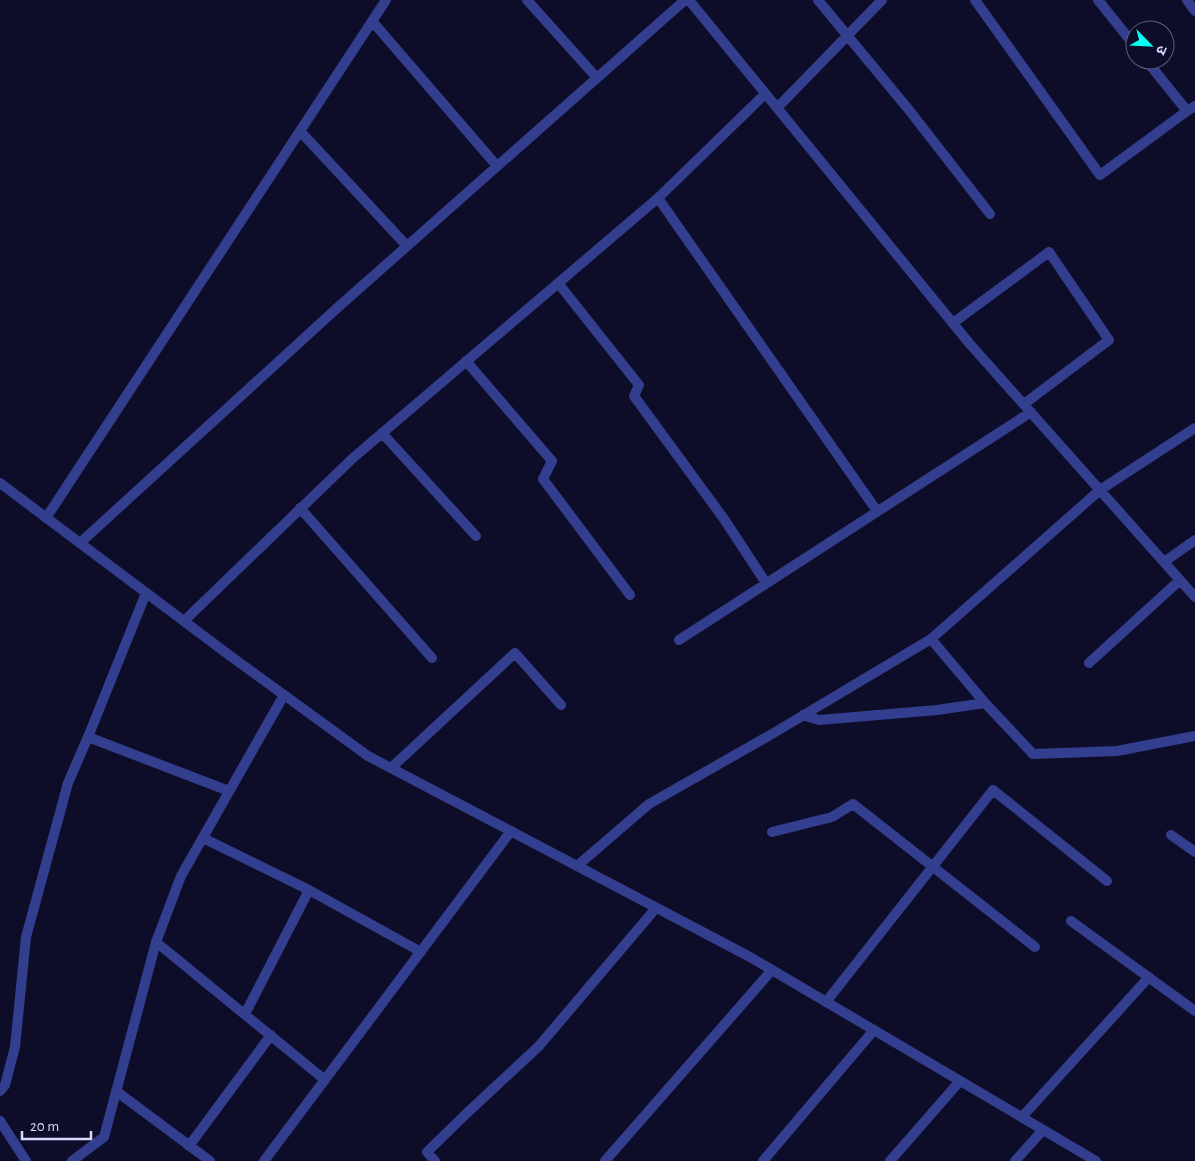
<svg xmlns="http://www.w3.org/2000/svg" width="1195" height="1161" font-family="'Alegreya Sans','Noto Sans Devanagari',sans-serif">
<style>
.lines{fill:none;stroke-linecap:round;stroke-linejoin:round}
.minor{stroke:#333f8e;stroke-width:10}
.tertiary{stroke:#333f8e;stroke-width:10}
</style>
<rect width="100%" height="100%" fill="#0d0d2a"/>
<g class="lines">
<path class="minor" d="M527,0L597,78
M689,0L969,343L1195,597
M818,0L909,110L990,214
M975,0L1100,175L1187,111
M1098,0L1135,46
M1187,0L1195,11
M372,21L497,166
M1146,60L1187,111L1195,106
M777,108L882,0
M300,131L407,246
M658,198L877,511
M558,283L639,385L634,396L724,519L766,583
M953,323L1049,252L1109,340L1024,404
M466,361L552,461L543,479L630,595
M382,433L476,536
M300,508L432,658
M46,518L386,0
M80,543L336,309L685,0
M1164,562L1195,540
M184,621L353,458L658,198L765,94
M931,639L985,703L1033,754L1117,751L1195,736
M679,640L1031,412
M1089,663L1180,580
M803,715L819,720L937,710L985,703
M88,737L229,791
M391,768L515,653L561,705
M772,832L832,817L853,804L1035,947
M1171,835L1195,852
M203,838L309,890L421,952
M577,866L649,804L772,734L931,639L1100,490L1195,428
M1071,921L1195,1011
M156,942L325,1080
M826,1002L993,790L1107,881
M245,1014L309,890
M0,1091L5,1085L15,1047L26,937L68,783L88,737L146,593
M116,1091L210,1161
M1022,1117L1149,977
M189,1146L271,1035
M72,1161L104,1137L156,942L181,876L284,695
M264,1161L511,831
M435,1161L427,1152L467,1113L539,1046L656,908
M605,1161L772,970
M763,1161L874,1030
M890,1161L960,1081
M1015,1161L1043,1130"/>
<path class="tertiary" d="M0,483L229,655L368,756L750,957L1096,1161
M0,1121L26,1161"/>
</g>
<g transform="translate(1150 45) rotate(114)"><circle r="24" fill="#0d0d2a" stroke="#5e5f7f"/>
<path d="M0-4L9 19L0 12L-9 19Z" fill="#03ffed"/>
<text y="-8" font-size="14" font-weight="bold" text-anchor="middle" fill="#d7d9ff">उ</text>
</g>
<path d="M22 1131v8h69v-8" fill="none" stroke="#d7d9ff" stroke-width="2.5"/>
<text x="30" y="1131" font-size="15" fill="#d7d9ff" stroke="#0d0d2a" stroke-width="4" paint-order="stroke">20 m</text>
</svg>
